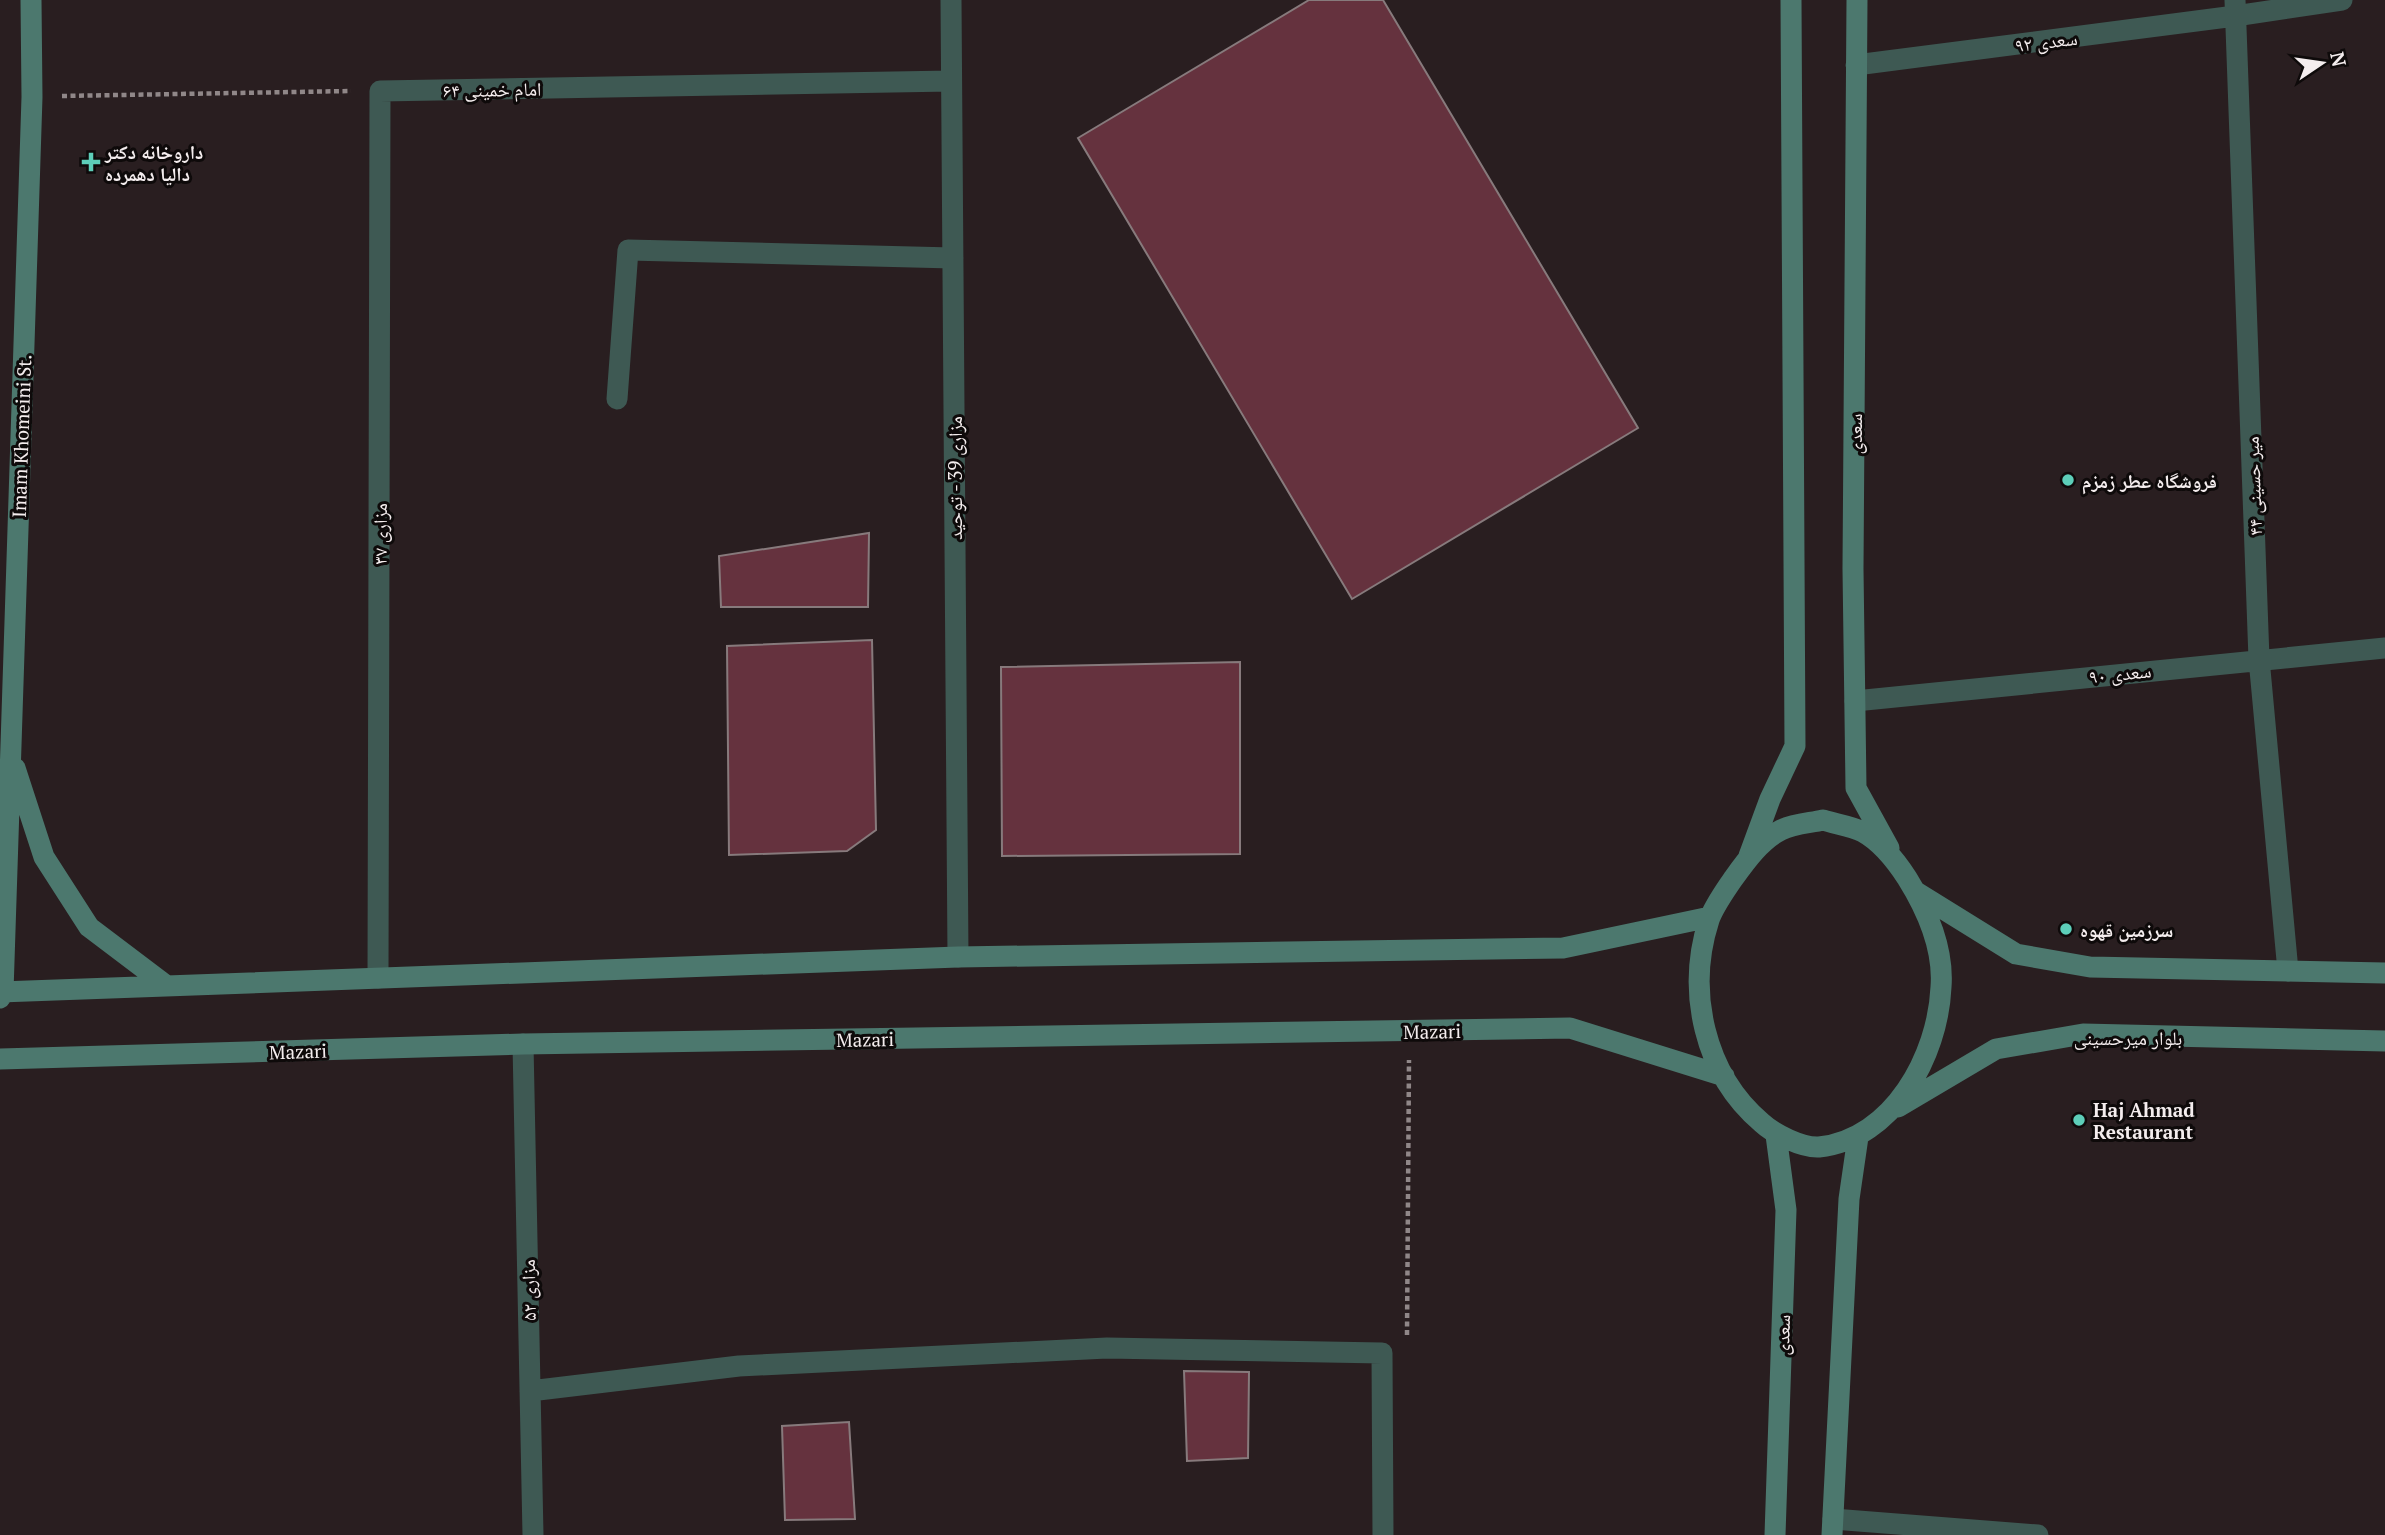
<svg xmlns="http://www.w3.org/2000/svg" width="2385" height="1535" font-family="'PT Serif','Noto Naskh Arabic',serif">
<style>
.building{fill:#65323e;stroke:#877a7c;stroke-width:2}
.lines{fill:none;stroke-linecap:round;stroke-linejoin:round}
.path{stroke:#908788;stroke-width:4.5;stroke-dasharray:5 3.5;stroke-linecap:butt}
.minor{stroke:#3e5953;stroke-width:21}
.secondary{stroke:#4c786e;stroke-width:21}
.poi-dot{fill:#5dceb9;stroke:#0e0a0a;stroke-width:2.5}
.labels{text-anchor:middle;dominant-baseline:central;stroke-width:6;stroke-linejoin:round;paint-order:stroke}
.street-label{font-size:19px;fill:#f4edee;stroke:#0e0a0a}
.poi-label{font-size:19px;font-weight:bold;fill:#f4edee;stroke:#0e0a0a;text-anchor:start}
</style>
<rect width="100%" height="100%" fill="#291e20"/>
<path class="building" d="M1309,0H1383L1638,428L1352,599L1078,138Z
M869,533L868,607H721L719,556Z
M872,640L876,830L847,851L729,855L727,646Z
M1240,662V854L1002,856L1001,667Z
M1184,1371L1249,1372L1248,1458L1187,1461Z
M849,1422L855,1519L785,1520L782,1426Z"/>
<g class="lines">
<path class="path" d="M62,96L351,91
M1407,1335L1409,1060"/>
<path class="minor" d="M951,0L958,957
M2235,0L2259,659L2288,971
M1856,65L2235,16L2342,0
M617,399L628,250L953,258
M1855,701L2385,648
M378,978L380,91L951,81
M523,1044L533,1535
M530,1391L739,1366L1107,1348L1382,1353L1383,1535
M1833,1519L2038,1535"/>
<path class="secondary" d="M1857,0L1853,569L1856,788L1889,848
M15,768L44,857L89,927L167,986
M1823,820C1835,824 1852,826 1863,832C1881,842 1896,861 1907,878C1927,910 1944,948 1941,987C1938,1056 1893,1139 1819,1147C1802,1148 1774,1134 1762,1123C1704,1074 1686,991 1709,920C1714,906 1725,891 1733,879C1746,861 1761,840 1781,830C1793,824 1810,823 1823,820Z
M1749,856L1770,799L1795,746L1791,0
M1916,892L2016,954L2090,967L2385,973
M0,992L958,957L1563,948L1710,917
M0,998L3,992L32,97L31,0
M0,1059L523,1044L1570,1028L1724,1076
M1898,1107L1996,1049L2083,1034L2385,1041
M1775,1535L1786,1210L1776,1135
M1832,1535L1849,1199L1858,1137"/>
</g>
<g class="poi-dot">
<path d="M87.5 151.5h7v7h7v7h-7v7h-7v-7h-7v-7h7z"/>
<circle cx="2068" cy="480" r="7"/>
<circle cx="2066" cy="929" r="7"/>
<circle cx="2079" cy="1120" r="7"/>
</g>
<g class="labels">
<g class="street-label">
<text transform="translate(2046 41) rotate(-7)">سعدی ۹۲</text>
<text transform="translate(492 89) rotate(-1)">امام خمینی ۶۴</text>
<text transform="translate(1854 434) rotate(-90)">سعدی</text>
<text transform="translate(21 436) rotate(-88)">Imam Khomeini St.</text>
<text transform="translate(954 478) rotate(-90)">مزاری 39 - توحید</text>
<text transform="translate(2253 486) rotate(-92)">میر حسینی ۴۴</text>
<text transform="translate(379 534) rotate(-90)">مزاری ۳۷</text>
<text transform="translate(2120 673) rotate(-6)">سعدی ۹۰</text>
<text transform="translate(1432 1031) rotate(-1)">Mazari</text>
<text x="2128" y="1037">بلوار میرحسینی</text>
<text transform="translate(865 1039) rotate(-1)">Mazari</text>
<text transform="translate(298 1051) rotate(-2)">Mazari</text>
<text transform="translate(528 1290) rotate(-91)">مزاری ۵۲</text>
<text transform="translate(1782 1335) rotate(-88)">سعدی</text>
</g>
<g class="poi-label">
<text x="105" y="151">داروخانه دکتر<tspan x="105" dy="22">دالیا دهمرده</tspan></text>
<text x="2082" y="480">فروشگاه عطر زمزم</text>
<text x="2080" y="929">سرزمین قهوه</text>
<text x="2093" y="1109">Haj Ahmad<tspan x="2093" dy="22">Restaurant</tspan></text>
</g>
</g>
<g transform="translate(2322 63) rotate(77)" stroke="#0e0a0a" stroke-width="5" paint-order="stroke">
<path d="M0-5L12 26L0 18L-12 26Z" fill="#f4edee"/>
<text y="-10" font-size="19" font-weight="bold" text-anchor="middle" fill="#f4edee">N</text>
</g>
</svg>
